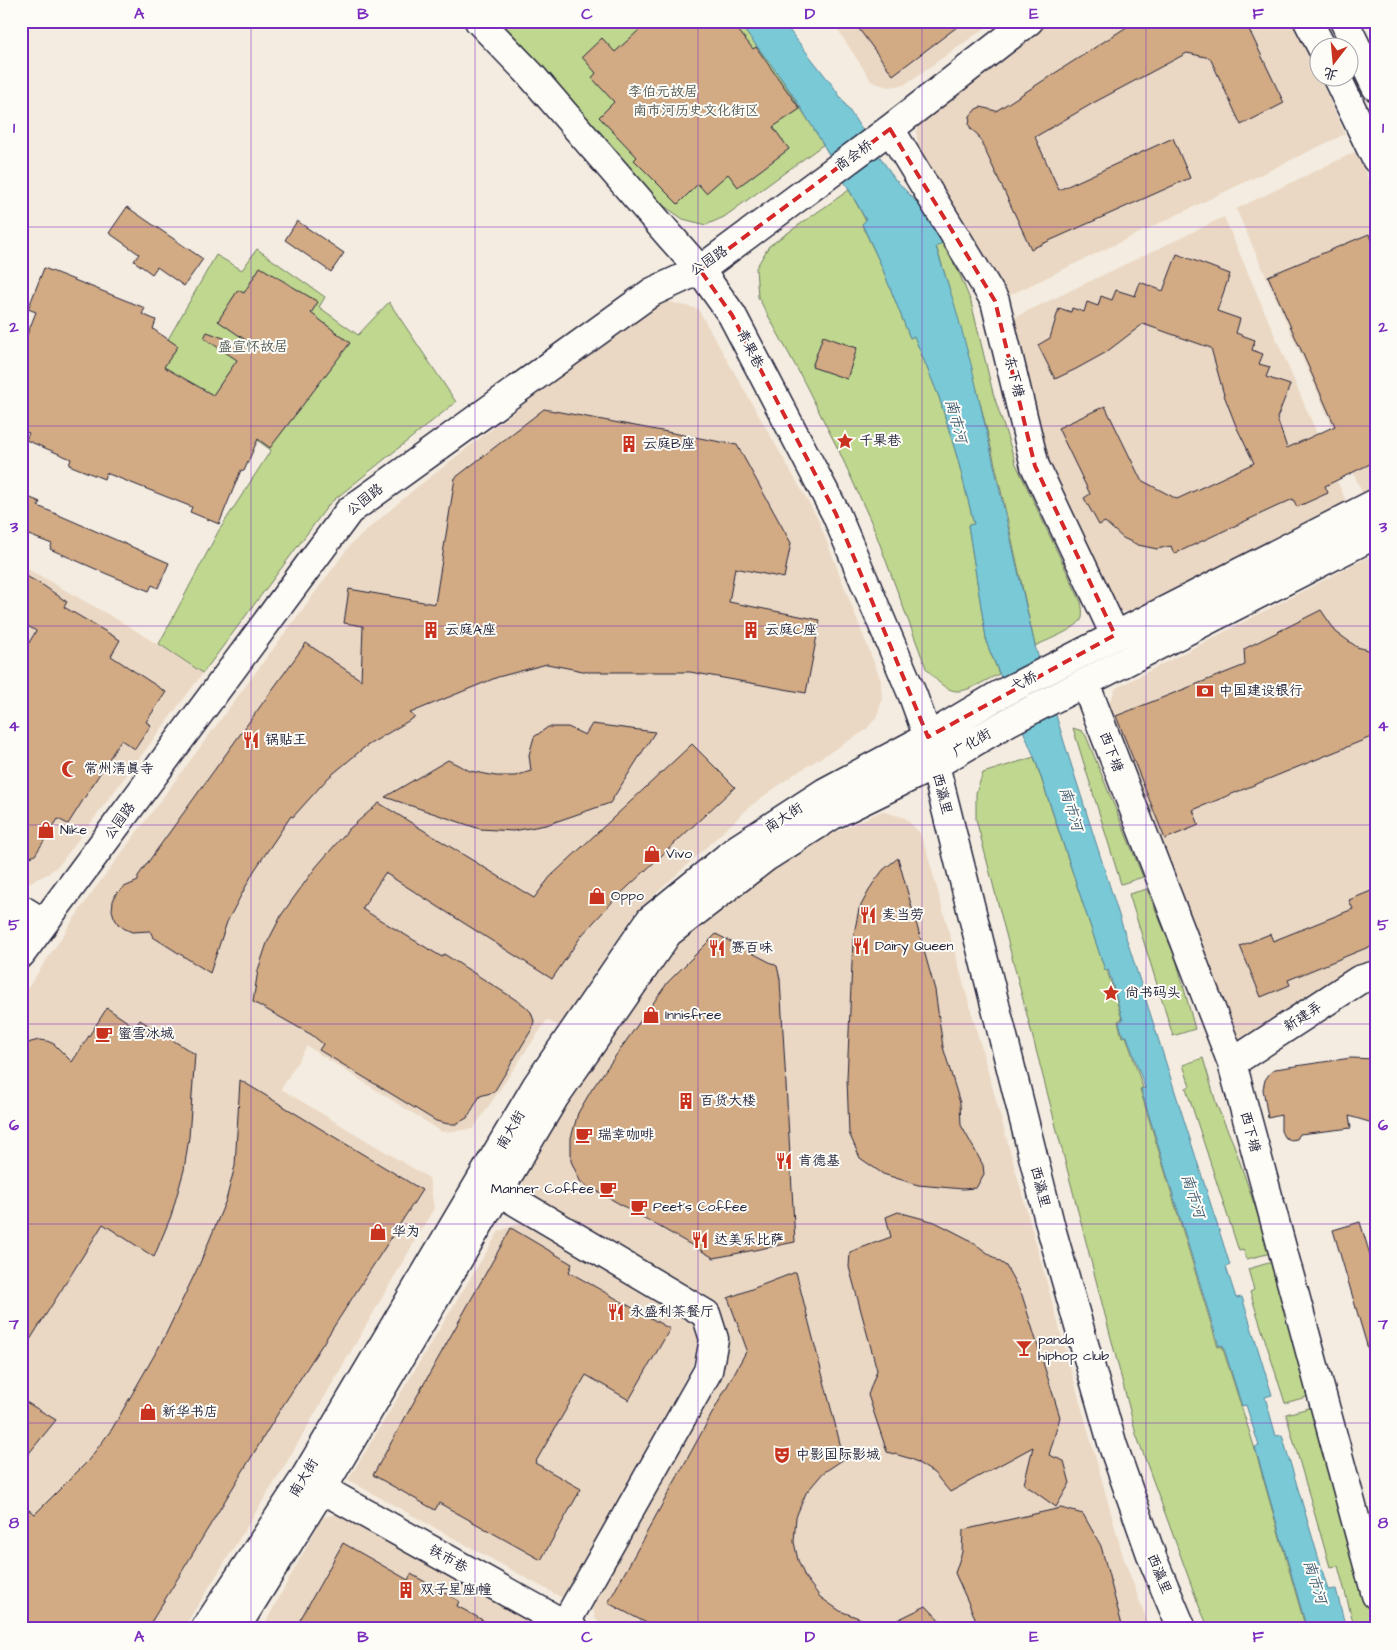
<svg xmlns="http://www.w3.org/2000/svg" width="1397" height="1650" font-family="'Architects Daughter','LXGW WenKai TC',sans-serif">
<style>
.built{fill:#ead8c4}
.green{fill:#bfd78e;stroke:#707c64}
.water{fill:#7ac9d7;stroke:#578699}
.building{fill:#d2aa84;stroke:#22223b}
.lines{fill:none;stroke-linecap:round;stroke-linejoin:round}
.minor-casing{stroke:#22223b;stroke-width:31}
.major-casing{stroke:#22223b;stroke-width:31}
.minor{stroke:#fdfcf7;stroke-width:28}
.major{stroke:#fdfcf7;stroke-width:28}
.marked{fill:none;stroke:#d62828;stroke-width:4;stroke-dasharray:10 6;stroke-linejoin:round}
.grid{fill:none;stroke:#7b2cbf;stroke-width:1;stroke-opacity:0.55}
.labels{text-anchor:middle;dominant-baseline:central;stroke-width:4;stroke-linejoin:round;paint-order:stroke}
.park-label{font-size:14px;fill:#515854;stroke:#fdfcf7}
.street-label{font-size:14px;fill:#22223b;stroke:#fdfcf7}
.poi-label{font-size:14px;fill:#22223b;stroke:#fdfcf7;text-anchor:start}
.water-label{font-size:15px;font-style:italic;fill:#415c72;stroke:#fdfcf7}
.neatline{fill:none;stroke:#7b2cbf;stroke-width:2}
.grid-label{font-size:16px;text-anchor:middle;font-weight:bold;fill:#7b2cbf}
</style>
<rect width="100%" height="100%" fill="#f4ece0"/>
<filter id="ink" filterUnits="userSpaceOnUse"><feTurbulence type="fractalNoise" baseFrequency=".02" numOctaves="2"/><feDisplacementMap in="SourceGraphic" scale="10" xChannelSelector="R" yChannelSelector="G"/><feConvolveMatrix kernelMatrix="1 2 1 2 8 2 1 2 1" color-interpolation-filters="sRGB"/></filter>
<g filter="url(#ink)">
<path class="built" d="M832,21H995L904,85L888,87L872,82Z
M1052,21H1293L1300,35L1345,134L1008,296L920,153L916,132L927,107Z
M1355,152L1376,194V491L1364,497L1236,209Z
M1224,217L1348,506L1141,610L1123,612L1111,601L1045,460L1011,319Z
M658,299L698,309L818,519L881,681L882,700L877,716L866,730L793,775L753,804L636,912L559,1026L547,1020L473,1129L442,1132L307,1046L281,1089L429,1178L434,1208L284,1467L183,1629H29L21,1624V998L88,898L351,544L411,492Z
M1376,553V748L1370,751L1376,774V968L1238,1049L1108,721L1109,703L1116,688Z
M21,565L130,627L203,673L60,864L48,874L28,883L21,882Z
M882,811L905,818L919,832L926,849L1123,1556L1150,1629H605L595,1618L591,1600L720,1365L726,1330L710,1300L529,1194L523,1184V1174L592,1060L677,941L795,851Z
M524,1222L690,1317L699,1336L692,1366L566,1600L348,1480L499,1231Z
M338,1513L549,1629H262L322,1518Z"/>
<path class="green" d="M491,21H737L776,71L824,144L724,217L706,225L683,219L664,206Z
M849,190L866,221L862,225L881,265L910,338L914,336L939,397L958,460L974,524L968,525L987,644L999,674C964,691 954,704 926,668L873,526L839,451L801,376L758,297L756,268L769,246Z
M943,242L960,275L971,302L993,393L1016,464L1081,602C1082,607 1083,612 1082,618C1078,629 1047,640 1035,646C1006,512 978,377 936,246Z
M257,249L325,297L319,307L358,335L389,302L456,402L330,503L203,673L159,644L218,532L271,450L224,417L146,378L216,255L242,270Z
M1073,728L1082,731L1086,736L1143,877L1121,884Z
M1034,757L1105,970H1107L1122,1019L1118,1021L1122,1037L1126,1036L1143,1088L1140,1089L1218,1347L1222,1346L1254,1446L1306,1629H1209L1199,1606L1136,1434L976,819V793L983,773Z
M1147,889L1176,959L1195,1029L1173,1036L1129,894Z
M1203,1058L1217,1106L1234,1145L1271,1253L1247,1259L1243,1250L1239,1251L1186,1088L1190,1086L1183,1065Z
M1272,1262L1310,1396L1285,1403L1250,1292L1254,1290L1248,1269Z
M1313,1407L1376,1610V1629H1355L1338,1566L1330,1567L1291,1432L1286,1414Z"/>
<path class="water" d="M737,21H782L833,86L894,178L921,207L943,242L936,247L955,306L972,368L1035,646L1065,745L1230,1265L1226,1267L1236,1298L1242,1297L1272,1395L1265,1397L1276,1436L1282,1435L1328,1590L1336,1589L1346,1629H1307L1255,1447L1259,1446L1246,1405L1242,1406L1223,1345L1219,1346L1141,1089L1145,1088L1127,1036H1123L1119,1022L1123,1020L1108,969L1105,970L1035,759L987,644L968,525L974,524L958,460L939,397L914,336L910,338L881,265L862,224L866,220C845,182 824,145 801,108C782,77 759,49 737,21Z"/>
<path class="building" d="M649,21H731L753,49L756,47L800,109L773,127L789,149L738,187L728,174L706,193L698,184L678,204L634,160L637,157L599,117L614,102L592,78L596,73L582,57L602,38L615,52Z
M853,21H965L893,75Z
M1136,21H1245L1284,103L1241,125L1210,58L1187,53L1095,102L1035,137L1059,190L1173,138L1190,178L1031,249L978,135L971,129L969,125L970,116L976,109L981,107L996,111Z
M127,207L203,259L184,286L157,267L152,274L134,261L139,254L109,233Z
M297,221L344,253L331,272L285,240Z
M1369,234L1376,247V461L1325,486L1328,493L1297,507L1293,499L1174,554L1171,546L1157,549L1138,545L1123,538L1105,522L1099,525L1084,498L1090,494L1058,428L1105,406L1141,480L1177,499L1254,463L1236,426L1224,395L1211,348L1143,324L1105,353L1076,369L1055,379L1038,345L1050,338L1059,308L1071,312L1072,308L1084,312L1087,302L1098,306L1101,296L1112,300L1116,290L1135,296L1140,282L1163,291L1177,254L1230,274L1217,311L1240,319L1236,333L1255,340L1252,350L1263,354L1259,364L1270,367L1266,377L1290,385L1277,418L1287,448L1335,426L1268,276Z
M260,267L318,302L311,313L350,343L270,448L258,439L244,471L241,470L219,524L190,512L192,507L162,495L106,473L104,479L69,465L71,459L26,440L29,433L21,430V350L36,312L28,309L44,268L145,308L142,314L156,320L153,329L178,346L164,367L213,395L237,360L204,338L207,332L248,347L250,343L218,321L238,290L244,293Z
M823,336L857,348L847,379L812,367Z
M544,409L737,445L791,543L784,578L735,568L729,602L820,620L806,693L690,672H588L547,664L498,677L410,713L415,717L365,747L328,778L293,817L291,816L254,871L227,922L210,973L153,937L150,931L132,932L125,929L118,924L114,917L112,910L113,901L116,894L122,888L138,881V876L306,643L361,680L363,626L344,623L349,589L435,604L455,478Z
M21,494L40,502L38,506L169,563L158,588L152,585L149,591L107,574L50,549L52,544L26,534L21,546Z
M21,573L44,586L67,602L64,607L120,640L111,656L166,692L146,722L151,725L135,749L121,740L68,824L58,819L35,855L21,861V656L36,631L21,622Z
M1321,610L1336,632L1357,647L1376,652V735L1193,810L1199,825L1165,839L1116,716L1245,665L1244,649Z
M592,724L655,732L610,803L546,825L513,831L480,829L385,797L448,760L470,771L496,776H515L531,771L529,755L534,737L548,727H568L585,735Z
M692,744L735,787L616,898L582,935L552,979L385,873L362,909L442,957L444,954L524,1005L531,1012L534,1021L532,1029L494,1092L480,1096L467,1118L456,1124H448L436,1121L319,1050L323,1044L312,1035L253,1002L258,970L267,943L282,914L316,867L349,829L379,803L534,898L550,877Z
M898,858L935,990L943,1047L960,1103L961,1125L983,1165L984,1174L976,1188L963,1189L918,1185L883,1174L860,1158L849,1133L847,1079L853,939L859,909L872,885L883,870Z
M1376,889V944L1288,980L1290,985L1261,997L1240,946L1270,934L1273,941L1353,909L1349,900Z
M716,934L777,966L780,979L795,1242L714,1258L597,1191L595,1194L580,1181L571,1161V1138L578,1113L592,1089L668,982Z
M107,1008L135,1027L140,1020L195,1054L189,1137L184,1170L171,1216L154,1257L103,1224L21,1354V1047L31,1042L39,1040L47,1041L54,1044L72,1062Z
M1351,1058L1376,1059V1124L1349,1116L1351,1128L1300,1134L1297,1139L1291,1140L1284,1137L1281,1131V1115L1268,1118L1263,1089L1265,1080L1270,1073L1275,1069Z
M240,1080L422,1190L280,1410L147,1629H35L21,1620V1505L35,1514L87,1462L112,1429L163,1340L200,1263L226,1200L235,1166Z
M898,1212L935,1222L968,1239L1006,1266L1022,1295L1060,1417L1049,1455L1064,1461L1070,1483L1056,1507L1024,1484L1033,1447L950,1492L934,1473L912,1459L887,1452L868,1395L877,1370L849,1267L850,1252L891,1237L886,1217Z
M1360,1222L1376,1274V1359H1371L1333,1230Z
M511,1228L572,1264L569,1272L670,1329L629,1400L586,1375L535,1463L581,1489L541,1560L439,1503L435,1510L373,1475Z
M796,1272L844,1459L823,1473L806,1493L796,1517L794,1542L798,1560L805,1577L820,1597L840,1611L883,1627L926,1606L948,1629H658L608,1603L747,1350L728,1298Z
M21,1399L56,1420L21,1463Z
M1061,1508L1083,1514L1101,1546L1123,1629H980L955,1573L962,1552L963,1530Z
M343,1543L408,1580L411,1574L459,1601L457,1606L499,1629H295Z"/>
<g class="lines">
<g class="minor-casing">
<path id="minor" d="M479,21L530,74L669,235L700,270L732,315L836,514L913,696L928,737L1051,1228L1113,1446L1153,1560L1182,1629
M890,129L995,301L1035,466L1115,635
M1085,683L1232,1063L1376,1595
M21,909L44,923
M21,954L349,511L652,292L700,270L890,129L1029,21
M1232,1063L1359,980L1376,975
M481,1181L706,1314L714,1339L708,1371L565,1624
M322,1489L573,1629"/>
</g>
<g class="major-casing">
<path id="major" d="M1308,21L1322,48
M1344,21L1376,87
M1337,78L1376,159
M205,1629L304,1479L537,1085L650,920L737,849L825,792L928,737L997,696L1376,503
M235,1629L322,1489L554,1098L668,933L765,858L833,815L935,765L1010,721L1376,534"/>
</g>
<use href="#minor" class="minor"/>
<use href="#major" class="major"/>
</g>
</g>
<path class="marked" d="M890,129L995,301L1035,466L1115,635L928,737L836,514L732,315L700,270Z"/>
<path class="grid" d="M251,21V1629M475,21V1629M698,21V1629M922,21V1629M1146,21V1629M21,227H1376M21,426H1376M21,626H1376M21,825H1376M21,1024H1376M21,1224H1376M21,1423H1376"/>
<defs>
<g id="sight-bare" transform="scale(1.35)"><path d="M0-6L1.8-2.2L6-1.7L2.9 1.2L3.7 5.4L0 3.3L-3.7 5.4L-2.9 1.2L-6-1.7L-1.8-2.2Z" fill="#c8321e" stroke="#fdfcf7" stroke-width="2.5" paint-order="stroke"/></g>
<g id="building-bare" transform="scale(1.35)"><path d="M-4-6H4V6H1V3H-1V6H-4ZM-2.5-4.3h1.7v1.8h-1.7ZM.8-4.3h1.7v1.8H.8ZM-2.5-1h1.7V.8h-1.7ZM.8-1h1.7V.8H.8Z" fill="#c8321e" stroke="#fdfcf7" stroke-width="2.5" paint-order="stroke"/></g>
<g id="bank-bare" transform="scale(1.35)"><path d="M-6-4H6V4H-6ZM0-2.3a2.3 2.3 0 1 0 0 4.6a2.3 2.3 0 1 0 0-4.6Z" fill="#c8321e" stroke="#fdfcf7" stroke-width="2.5" paint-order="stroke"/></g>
<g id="restaurant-bare" transform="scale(1.35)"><path d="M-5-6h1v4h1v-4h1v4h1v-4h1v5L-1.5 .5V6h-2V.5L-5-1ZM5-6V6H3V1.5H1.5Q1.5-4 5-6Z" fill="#c8321e" stroke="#fdfcf7" stroke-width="2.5" paint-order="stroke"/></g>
<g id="mosque-bare" transform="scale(1.35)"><path d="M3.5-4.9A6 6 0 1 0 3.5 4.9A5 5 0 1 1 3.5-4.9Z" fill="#c8321e" stroke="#fdfcf7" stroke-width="2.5" paint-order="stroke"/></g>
<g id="shop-bare" transform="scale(1.35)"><path d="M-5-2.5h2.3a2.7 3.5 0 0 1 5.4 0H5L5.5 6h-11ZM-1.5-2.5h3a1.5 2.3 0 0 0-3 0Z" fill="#c8321e" stroke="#fdfcf7" stroke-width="2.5" paint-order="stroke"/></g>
<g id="cafe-bare" transform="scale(1.35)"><path d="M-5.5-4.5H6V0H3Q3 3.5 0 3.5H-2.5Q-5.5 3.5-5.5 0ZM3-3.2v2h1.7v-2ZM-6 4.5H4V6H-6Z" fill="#c8321e" stroke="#fdfcf7" stroke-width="2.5" paint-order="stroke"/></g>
<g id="bar-bare" transform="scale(1.35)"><path d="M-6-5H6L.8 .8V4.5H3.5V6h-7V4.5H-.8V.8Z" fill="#c8321e" stroke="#fdfcf7" stroke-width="2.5" paint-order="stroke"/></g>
<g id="theatre-bare" transform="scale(1.35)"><path d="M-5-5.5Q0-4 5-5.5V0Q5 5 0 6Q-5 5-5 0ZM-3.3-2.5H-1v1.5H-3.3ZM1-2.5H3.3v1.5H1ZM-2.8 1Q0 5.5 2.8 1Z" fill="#c8321e" stroke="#fdfcf7" stroke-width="2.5" paint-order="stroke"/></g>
</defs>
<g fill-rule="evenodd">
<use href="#sight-bare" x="845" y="441"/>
<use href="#building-bare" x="629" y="444"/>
<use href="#building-bare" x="431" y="630"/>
<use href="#building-bare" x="751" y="630"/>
<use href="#bank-bare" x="1205" y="691"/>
<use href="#restaurant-bare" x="251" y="740"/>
<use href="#mosque-bare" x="70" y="769"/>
<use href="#shop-bare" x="46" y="830"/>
<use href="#shop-bare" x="652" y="854"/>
<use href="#shop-bare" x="597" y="896"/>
<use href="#restaurant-bare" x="868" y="915"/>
<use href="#restaurant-bare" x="861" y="946"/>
<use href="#restaurant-bare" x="717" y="948"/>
<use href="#sight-bare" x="1111" y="993"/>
<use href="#shop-bare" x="651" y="1015"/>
<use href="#cafe-bare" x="104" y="1034"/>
<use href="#building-bare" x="686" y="1101"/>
<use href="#cafe-bare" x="584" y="1135"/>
<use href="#restaurant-bare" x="784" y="1161"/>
<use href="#cafe-bare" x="608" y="1189"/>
<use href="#cafe-bare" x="639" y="1207"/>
<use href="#shop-bare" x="378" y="1232"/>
<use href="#restaurant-bare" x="700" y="1240"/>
<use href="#restaurant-bare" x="616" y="1312"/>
<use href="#bar-bare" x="1024" y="1348"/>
<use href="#shop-bare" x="148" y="1412"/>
<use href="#theatre-bare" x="782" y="1455"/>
<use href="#building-bare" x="406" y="1590"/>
</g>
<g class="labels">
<g class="park-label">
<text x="663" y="92">李伯元故居</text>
<text x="696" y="111">南市河历史文化街区</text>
<text x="253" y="347">盛宣怀故居</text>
</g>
<g class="street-label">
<text transform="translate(854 156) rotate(-36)">商会桥</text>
<text transform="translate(709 261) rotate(-34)">公园路</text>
<text transform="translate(750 349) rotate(63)">青果巷</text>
<text transform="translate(1014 377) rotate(76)">东下塘</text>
<text transform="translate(365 500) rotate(-38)">公园路</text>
<text transform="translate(1024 682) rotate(-27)">弋桥</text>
<text transform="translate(972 743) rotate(-30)">广化街</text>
<text transform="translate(1111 752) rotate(69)">西下塘</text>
<text transform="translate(942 794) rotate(76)">西瀛里</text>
<text transform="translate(784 818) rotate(-33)">南大街</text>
<text transform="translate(120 821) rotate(-54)">公园路</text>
<text transform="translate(1303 1017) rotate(-33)">新建弄</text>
<text transform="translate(511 1130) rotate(-60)">南大街</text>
<text transform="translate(1250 1132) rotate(75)">西下塘</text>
<text transform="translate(1040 1187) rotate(76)">西瀛里</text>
<text transform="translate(304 1478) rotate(-59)">南大街</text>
<text transform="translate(448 1559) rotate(29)">铁市巷</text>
<text transform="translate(1159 1574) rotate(68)">西瀛里</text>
</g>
<g class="poi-label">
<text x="859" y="441">千果巷</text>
<text x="643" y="444">云庭B座</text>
<text x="445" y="630">云庭A座</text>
<text x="765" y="630">云庭C座</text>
<text x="1219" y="691">中国建设银行</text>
<text x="265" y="740">锅贴王</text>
<text x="84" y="769">常州清真寺</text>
<text x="60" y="830">Nike</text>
<text x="666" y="854">Vivo</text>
<text x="611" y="896">Oppo</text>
<text x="882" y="915">麦当劳</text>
<text x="875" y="946">Dairy Queen</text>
<text x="731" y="948">赛百味</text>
<text x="1125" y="993">尚书码头</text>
<text x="665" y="1015">Innisfree</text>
<text x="118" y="1034">蜜雪冰城</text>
<text x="700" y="1101">百货大楼</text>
<text x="598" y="1135">瑞幸咖啡</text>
<text x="798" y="1161">肯德基</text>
<text x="594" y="1189" text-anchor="end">Manner Coffee</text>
<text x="653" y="1207">Peet's Coffee</text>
<text x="392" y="1232">华为</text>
<text x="714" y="1240">达美乐比萨</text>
<text x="630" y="1312">永盛利茶餐厅</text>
<text x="1038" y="1340">panda<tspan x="1038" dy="16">hiphop club</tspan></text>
<text x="162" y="1412">新华书店</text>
<text x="796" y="1455">中影国际影城</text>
<text x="420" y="1590">双子星座1幢</text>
</g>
<g class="water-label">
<text transform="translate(956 421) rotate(75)">南市河</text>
<text transform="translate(1071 809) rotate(73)">南市河</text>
<text transform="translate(1193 1196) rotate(73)">南市河</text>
<text transform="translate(1315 1582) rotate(73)">南市河</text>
</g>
</g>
<rect width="1397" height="1650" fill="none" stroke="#fdfcf7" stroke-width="55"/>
<g transform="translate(1334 62) rotate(196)"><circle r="24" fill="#fdfcf7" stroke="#a5a5ac"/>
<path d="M0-4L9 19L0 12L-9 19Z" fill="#c8321e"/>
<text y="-8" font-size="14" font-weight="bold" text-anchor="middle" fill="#22223b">北</text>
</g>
<rect x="28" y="28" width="1342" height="1594" class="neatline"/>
<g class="grid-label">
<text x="139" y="19">A</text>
<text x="363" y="19">B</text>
<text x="587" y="19">C</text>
<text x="810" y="19">D</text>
<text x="1034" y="19">E</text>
<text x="1258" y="19">F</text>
<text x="14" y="133">1</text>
<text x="1383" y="133">1</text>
<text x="14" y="332">2</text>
<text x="1383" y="332">2</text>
<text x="14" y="532">3</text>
<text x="1383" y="532">3</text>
<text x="14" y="731">4</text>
<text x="1383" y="731">4</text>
<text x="14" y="930">5</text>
<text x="1383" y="930">5</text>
<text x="14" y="1130">6</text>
<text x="1383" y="1130">6</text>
<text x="14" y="1329">7</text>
<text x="1383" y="1329">7</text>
<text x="14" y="1528">8</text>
<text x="1383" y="1528">8</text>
<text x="139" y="1642">A</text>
<text x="363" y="1642">B</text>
<text x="587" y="1642">C</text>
<text x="810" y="1642">D</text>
<text x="1034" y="1642">E</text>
<text x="1258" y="1642">F</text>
</g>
</svg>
